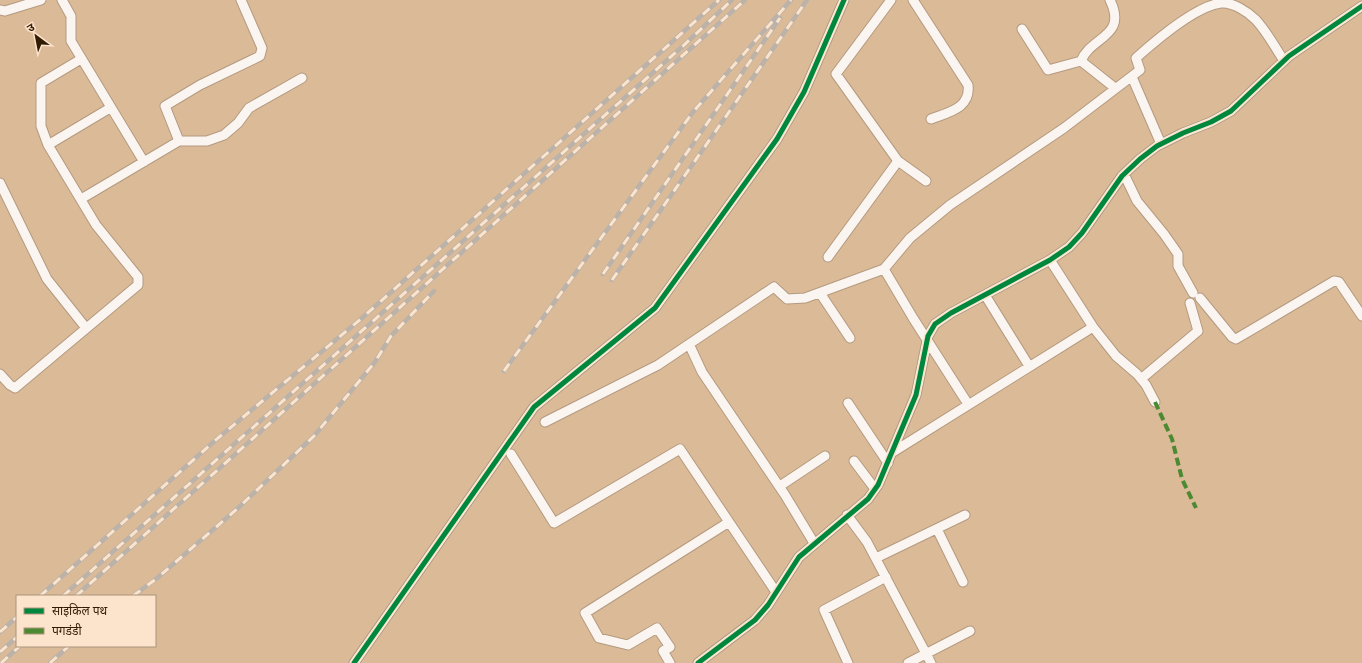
<svg xmlns="http://www.w3.org/2000/svg" width="1362" height="663" font-family="'PT Sans','Noto Sans Devanagari',sans-serif">
<style>
.lines{fill:none;stroke-linecap:round;stroke-linejoin:round}
.street-casing{stroke:#b49a7f;stroke-width:11}
.street{stroke:#faf5f0;stroke-width:9}
.rail-casing{stroke:#bbb2a9;stroke-width:4.5}
.rail{stroke:#fce4cc;stroke-width:3;stroke-dasharray:9;stroke-linecap:butt}
.quiet{stroke:#4c8a32;stroke-width:4;stroke-dasharray:8 4;stroke-linecap:butt}
.cycleway-casing{stroke:#fce4cc;stroke-width:8}
.cycleway{stroke:#00873e;stroke-width:5}
</style>
<rect width="100%" height="100%" fill="#dbba98"/>
<g class="lines">
<g class="street-casing">
<path id="street" d="M62,0L71,16V41L144,162
M891,0L836,74L898,161
M913,0L968,85C971,108 949,112 931,119
M0,10L5,11L41,0
M1022,29L1048,70L1081,61L1115,88
M1081,61C1091,36 1128,37 1110,0
M1132,77L1161,144
M179,141L165,106L200,85L260,56L262,48L241,0
M48,145L110,108
M1124,174L1137,201L1164,234L1178,254V266L1193,293
M0,183L47,279L86,328
M81,199L179,141H207L224,135L238,123L249,108L302,78
M828,257L898,161L926,181
M1050,260L1093,327L1116,356L1137,374L1146,385L1155,402
M884,269L913,318L968,404
M820,293L850,338
M985,295L1029,366
M1200,298L1232,337L1236,339L1334,281L1339,282L1362,316
M689,344L702,372L785,495L814,543
M0,374L10,385L15,388L138,285V277L96,225L48,145L41,126V83L81,59
M1141,379L1198,331L1190,303
M848,403L888,463
M545,422L658,365L774,287L787,299L805,298L884,269L910,238L950,205L1064,128L1140,70L1136,58C1155,41 1196,6 1221,3C1233,2 1248,12 1256,20C1267,32 1275,47 1284,61
M893,452L1093,327
M511,454L554,523L680,449L729,522
M854,461L875,489
M780,486L825,456
M847,515L867,542L931,663
M937,529L963,582
M876,558L965,515
M354,663L534,407L655,308L777,139L804,92L844,0
M670,663L663,651L670,647L657,628L628,645L599,638L585,613L729,522L776,592
M698,663L755,620L768,605L799,557L868,499L878,485L916,395L928,336L935,324L951,313L1050,260L1069,247L1082,233L1122,176L1140,159L1157,146L1183,133L1211,122L1231,111L1289,56L1362,6
M848,663L824,610L886,577
M908,663L970,631"/>
</g>
<use href="#street" class="street"/>
<g class="rail-casing">
<path id="rail" d="M603,274L780,18
M612,280L807,0
M504,371L693,112L791,0
M40,596L218,438L362,318L719,0
M63,596L683,46L732,0
M76,596L745,0
M133,596L156,579L237,509L314,436L375,362L391,336L434,291
M0,632L17,617
M0,652L17,637
M1,663L20,646
M50,663L69,646"/>
</g>
<use href="#rail" class="rail"/>
<path class="quiet" d="M1155,402L1172,439L1182,479L1196,508"/>
<g class="cycleway-casing">
<path id="cycleway" d="M354,663L534,407L655,308L777,139L804,92L844,0
M698,663L755,620L768,605L799,557L868,499L878,485L916,395L928,336L935,324L951,313L1050,260L1069,247L1082,233L1122,176L1140,159L1157,146L1183,133L1211,122L1231,111L1289,56L1362,6"/>
</g>
<use href="#cycleway" class="cycleway"/>
</g>
<rect x="16" y="595" width="140" height="52" fill="#fce4cc" stroke="#ab947b"/>
<rect x="24" y="608" width="20" height="6" fill="#00873e" stroke="#ab947b"/>
<text x="52" y="615" font-size="12" fill="#311b02">साइकिल पथ</text>
<rect x="24" y="628" width="20" height="6" fill="#4c8a32" stroke="#ab947b"/>
<text x="52" y="635" font-size="12" fill="#311b02">पगडंडी</text>
<g transform="translate(36 36) rotate(328)" stroke="#fce4cc" stroke-width="3" paint-order="stroke">
<path d="M0-3L7 15L0 10L-7 15Z" fill="#311b02"/>
<text y="-6" font-size="11" font-weight="bold" text-anchor="middle" fill="#311b02">उ</text>
</g>
</svg>
